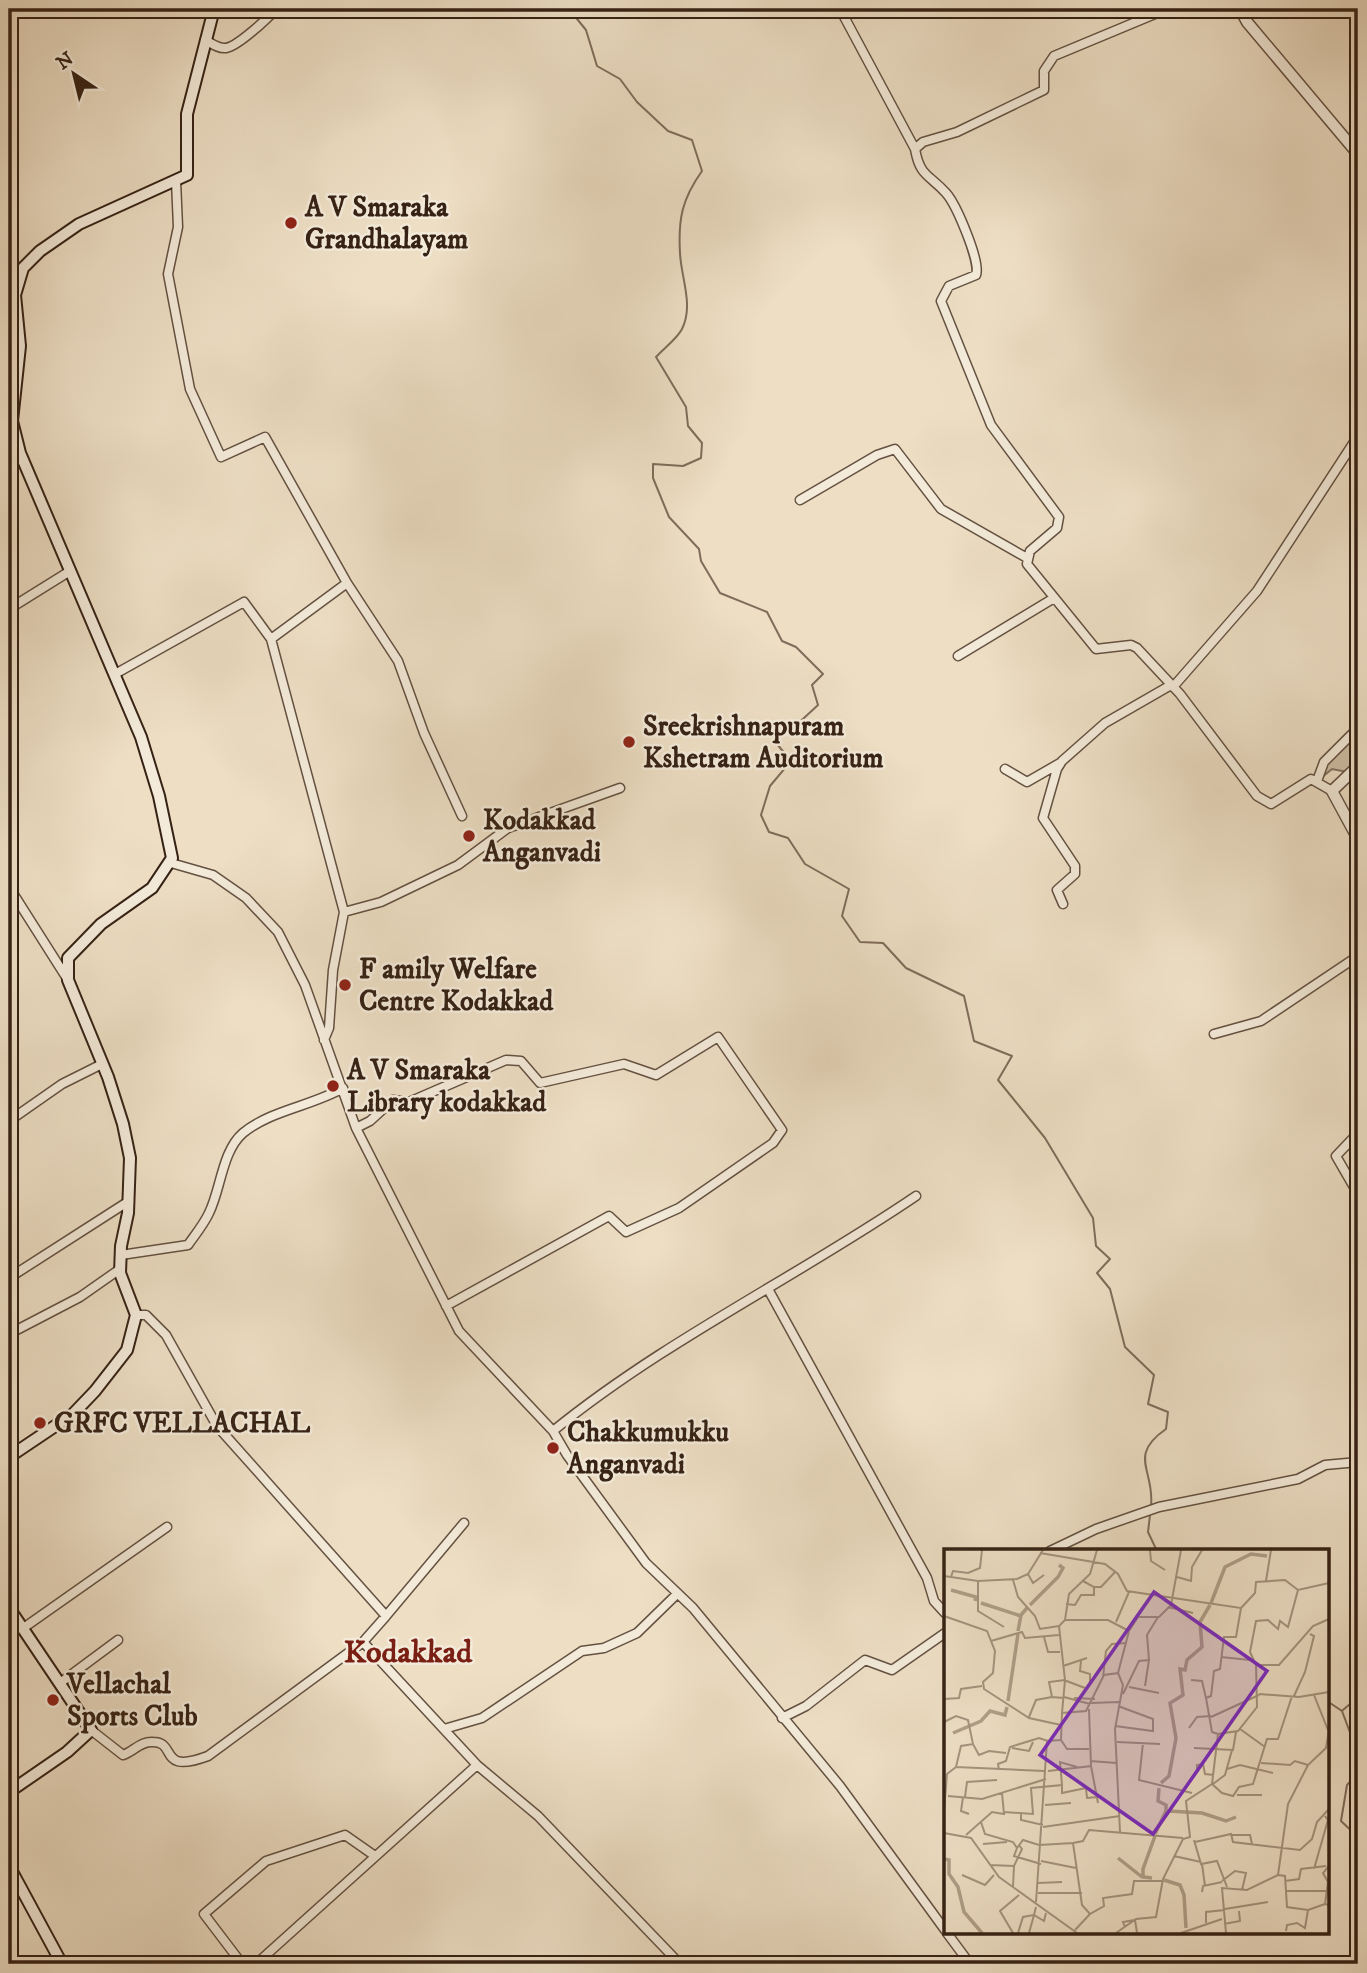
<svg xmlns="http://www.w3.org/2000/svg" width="1367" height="1973" font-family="'IM FELL DW Pica',serif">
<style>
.park{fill:#cebea6;stroke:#82705e;stroke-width:2}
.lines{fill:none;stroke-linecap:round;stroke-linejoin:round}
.stream{stroke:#7f6c5a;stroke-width:2}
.minor-casing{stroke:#645141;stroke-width:11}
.tertiary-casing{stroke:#645141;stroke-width:13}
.secondary-casing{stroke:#362215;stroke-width:14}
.minor{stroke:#f3ead9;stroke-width:8}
.tertiary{stroke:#f3ead9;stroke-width:10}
.secondary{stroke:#f3ead9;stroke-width:10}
.poi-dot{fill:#8f2418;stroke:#f3ead9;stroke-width:2.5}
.labels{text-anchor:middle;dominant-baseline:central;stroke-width:5;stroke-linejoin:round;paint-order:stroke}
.poi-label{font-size:28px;font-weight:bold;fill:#362215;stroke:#f3ead9;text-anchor:start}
.quarter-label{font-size:32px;font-weight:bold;fill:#7a1f14;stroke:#f3ead9}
.inset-river{fill:none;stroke:#af9e88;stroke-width:3.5}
.inset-road{fill:none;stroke:#a4937e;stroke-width:2}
.view{fill:#7b2cbf;fill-opacity:0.15;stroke:#7b2cbf;stroke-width:3.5}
.inset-edge{fill:none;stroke:#362215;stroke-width:3.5}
</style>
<rect width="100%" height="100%" fill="#eddec4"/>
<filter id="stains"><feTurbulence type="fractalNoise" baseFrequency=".00286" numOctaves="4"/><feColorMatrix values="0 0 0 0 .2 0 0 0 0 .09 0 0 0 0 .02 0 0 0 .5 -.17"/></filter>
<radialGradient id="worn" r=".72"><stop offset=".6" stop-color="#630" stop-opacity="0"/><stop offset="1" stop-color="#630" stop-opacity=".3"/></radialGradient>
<path class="park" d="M1358,729V761L1347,772L1332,769L1321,778L1326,764Z"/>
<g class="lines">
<path class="stream" d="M569,9L586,30L597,66L620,79L637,102L668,131L692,140L702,171C682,199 678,219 680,253C681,278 694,305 682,329C677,339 663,349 656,357L686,407L688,426L702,443L701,458L683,466L653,464V478L669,517L699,549L701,561L720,593L767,612L782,641L796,647L823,674L812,685L818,705L790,731H777V744L791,761L770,786L761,815L769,832L788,838L805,864L849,889L842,916L860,942L883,943L906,968L964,996L974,1041L1012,1056L998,1080L1045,1138L1093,1218L1096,1246L1110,1259L1097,1273L1110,1289L1125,1347L1154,1375L1148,1404L1168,1412L1166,1429C1127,1456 1155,1470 1151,1506
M1150,1515L1148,1532L1157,1551
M1327,1701L1342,1711L1358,1754
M1343,1710L1358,1697
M1358,1773L1347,1785L1341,1821L1358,1837"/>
<g class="minor-casing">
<path id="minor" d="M840,9L915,149C920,177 929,174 946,193C956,204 981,262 976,275L949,286L941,301L991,425L1059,517L1057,528L1030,551L1027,564L1096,649L1131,645L1137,648L1180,694L1257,796L1271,804L1311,779L1332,791
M205,40C211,43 218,49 226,48C238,46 267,19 276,9
M915,149L923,142L957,132L1044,90V71L1054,56L1167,9
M176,181L178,227L168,274L190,389L221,457L265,437L347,583L271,639L344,912L333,970L329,1028L324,1040
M800,500L877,455L895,449L941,509L1027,558
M347,583L398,661L424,733L462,816
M9,609L70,571
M958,656L1054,598
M115,674L244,602L271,639
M1173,687L1257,591L1358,436
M1005,769L1027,782L1060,763
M1317,781L1324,762L1358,728
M171,863L213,875L246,898L278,932L305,985L356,1128L459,1331L553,1431L567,1455L646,1563L693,1608L840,1786L945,1930
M9,887L68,980
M1063,904L1057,890L1075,874V866L1043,818L1057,769L1062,761L1105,723L1171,685
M344,912L381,902L458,865L508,828L620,788
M1214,1034L1261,1021L1358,956
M9,1121L62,1084L102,1064
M356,1128L370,1121L393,1100L409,1102L506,1060L521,1061L540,1083L624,1064L656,1075L718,1037L782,1130L773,1143L679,1208L626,1232L609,1216L446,1306
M1358,1133L1336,1156L1358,1194
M121,1255L188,1245C195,1235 204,1224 209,1213C221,1189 222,1151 243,1133C271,1110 312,1106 343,1088
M9,1278L129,1201
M768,1289L927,1578L934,1601L945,1613
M136,1315H146L166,1335L217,1426L386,1616L363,1642L477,1765L256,1964
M9,1334L80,1297L120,1269
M553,1431C665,1340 797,1277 916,1196
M1050,1551L1096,1529L1159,1507L1298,1479L1325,1465L1358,1462
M386,1616L464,1523
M22,1629L167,1527
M60,1683L118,1640
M782,1718L806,1706L865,1660L892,1670L945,1633
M444,1729L482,1718L582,1651L604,1648L637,1633L677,1594
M91,1730L123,1755C134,1751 141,1741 153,1742C178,1742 157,1775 208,1756L363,1642
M477,1765L538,1816L680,1964
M947,1933L970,1964
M242,1964L204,1914L266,1861L345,1835L375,1856"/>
</g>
<g class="tertiary-casing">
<path id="tertiary" d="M1240,9L1247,22L1358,154
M1358,766L1332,791L1358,839"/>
</g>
<g class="secondary-casing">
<path id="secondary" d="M9,1457L73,1414L95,1391L127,1350L136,1315L120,1273L121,1246L128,1213L130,1158L123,1124L108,1077L68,980V958L101,924L152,888L172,858L159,796L141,737L20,453L12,421L20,346L15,295L23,268L40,251L79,224L187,175V114L214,9
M9,1608L91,1730L67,1752L9,1792
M9,1866L62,1964"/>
</g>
<use href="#minor" class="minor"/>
<use href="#tertiary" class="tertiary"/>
<use href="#secondary" class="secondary"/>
</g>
<g class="poi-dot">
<circle cx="291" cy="223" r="7"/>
<circle cx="629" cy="742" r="7"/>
<circle cx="469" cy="836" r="7"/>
<circle cx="345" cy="985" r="7"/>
<circle cx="333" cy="1086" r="7"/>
<circle cx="40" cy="1423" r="7"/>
<circle cx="553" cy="1448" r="7"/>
<circle cx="53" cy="1700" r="7"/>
</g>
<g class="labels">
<g class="poi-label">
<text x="305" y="207">A V Smaraka<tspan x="305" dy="32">Grandhalayam</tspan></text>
<text x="643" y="726">Sreekrishnapuram<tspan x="643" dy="32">Kshetram Auditorium</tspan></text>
<text x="483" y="820">Kodakkad<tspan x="483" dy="32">Anganvadi</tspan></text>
<text x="359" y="969">F amily Welfare<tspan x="359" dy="32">Centre Kodakkad</tspan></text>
<text x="347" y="1070">A V Smaraka<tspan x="347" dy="32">Library kodakkad</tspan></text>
<text x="54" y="1423">GRFC VELLACHAL</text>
<text x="567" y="1432">Chakkumukku<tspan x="567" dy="32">Anganvadi</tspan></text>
<text x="67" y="1684">Vellachal<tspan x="67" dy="32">Sports Club</tspan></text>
</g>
<g class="quarter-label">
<text x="408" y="1653">Kodakkad</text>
</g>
</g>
<g transform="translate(944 1549)">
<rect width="385" height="385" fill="#eddec4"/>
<path class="inset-river" d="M7,41L32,48L31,52M37,54L77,67M267,54L281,18L307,5L323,7M86,56L114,28L119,19L115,16M74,82L77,66L83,59M64,152L74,85M9,184L37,172L46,162L61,166L63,158M217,234L225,227L232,189L226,154L239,146L236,120L241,121L243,111L258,98L256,73L266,56M224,262L258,264L282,272L292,268M211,285L222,262V256L214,252L215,239M174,309L198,328M0,310L5,311V325L14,338L20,363L38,384M208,329L199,328V320L211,287M220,331L236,336L240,346L242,379"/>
<path class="inset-road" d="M206,1L207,12L221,21M96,4L161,15L174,25L183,42L297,59L292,88H280L276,120L270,122L267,147L262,149L268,183L274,185M84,25L89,34L100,26M0,27L34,32L73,30L84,25L99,1M7,28L9,22L24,24L36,19L38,1M233,28L247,32L248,18L258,1M69,31L74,48L91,67L96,80L115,77M34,32V62L60,78M322,32L327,1M150,38H157L171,23M122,55L131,56L137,46H150V38L139,32M224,58L249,64M297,59L311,44L312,33L341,31L354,41L385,34M0,67L43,82L51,102L49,124L39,133L40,140L85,169L117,176M121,71H164L185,82M172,73L185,43M100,88L104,103H116M47,92L78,83L81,89L115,86M277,108L306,111M137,112L136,122L146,125V136M312,116L306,103L312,72L324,71L334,80L336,72L344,78L354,41M119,117L143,109M174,124L179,136L171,180L176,283M159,128L162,102L168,95L182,94M120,131L141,139M247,131L258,132L262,149M201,137L205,111M185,138L215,144M179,145L195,112L205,111L203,86L214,68M315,145L355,148L385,143M370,146L384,181M350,147L361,123L370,87L366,85M120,148L146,155M120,149L108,148L105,133L121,131M130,149L151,150M0,150L15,149L17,140L38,137M147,154L175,153M118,164L121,131L115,77L121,71L125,45L146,25L153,1M85,168L92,151L108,148M267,168L315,146M0,173L12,167L24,171L29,195M171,177L209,182V170L174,157M245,179L253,168L267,167M296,180L321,198M117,191L123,200H145M173,193L216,195M199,194L195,231L248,244M68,199L85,202L89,193M250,199L289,201L292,183M146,212L173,214M317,214L346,216L351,212L364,216M147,217L154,254M12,218L100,222M283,220L296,216L329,224M55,221L54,215L62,212L66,198L95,189L104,192M104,222L147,217L145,160M253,224V216L259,215L261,225L270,226M268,235L278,244L289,247L295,238L309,235L323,190H334L348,147M269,235L281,226L288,201M118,236V244L142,239L143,249L153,248M293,246H318M4,247L38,250L102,230M19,248L17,262L25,265M21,248L23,233L53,231M101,256L127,254M0,263L3,225L12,218L17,197L29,195L35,206L45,202L62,204M60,263L89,265L87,239L118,236L116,213L133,218M77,265V271L99,276M37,273L41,285L69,293L73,299L70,307L97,315M99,278L176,267M0,284L27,289L55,328L133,384M22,286L48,263L60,265L58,244M288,286H306L308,295M250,291L257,315L273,312L283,338M251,293L287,285L289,293L356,301L368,290L373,273L385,260M129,294L139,292L145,281L239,289M39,295L63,293M73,299L79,291L95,296L129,294L138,356L146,365L160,357L159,349L188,345L190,332H218M230,307L257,313M97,312L132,319M258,315L261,337M46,316L70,317M385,317L379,324L384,333L381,355L385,356M370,320L384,271L381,267M18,326L41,336L50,326M334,326L341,327L343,358L364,361M278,332L291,322L302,324L298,341M341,332L355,330L357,320L382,317M94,334L118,333M69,338L70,317L78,300L75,296M341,342H382M258,343L259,337L278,333M94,344H138M92,353L103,192L117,191L118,164L142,162L160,126L174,124L185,82L194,68H215L227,56L237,1M281,360L324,353M262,374V363L281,361M280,375L296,372L295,362M181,378L179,373L191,371L193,384M131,381L146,365M342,382L343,376L353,374L361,379L364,361L381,355M69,384L56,362L75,346M74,384L79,368L90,366L92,358M85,384L90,366L100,372L102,364M172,384L192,370L212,368L219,330L239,290L246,288L242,252L268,235L274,185L294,182L313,158L312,116H335L369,77L385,70M237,384L278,370M282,384L278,339L303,341L334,326L344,255L364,216L382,199L385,181"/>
<path class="view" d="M210,43L323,122L209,285L96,206Z"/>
<rect width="385" height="385" class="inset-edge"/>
</g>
<rect width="1367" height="1973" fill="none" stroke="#eddec4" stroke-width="35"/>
<rect x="10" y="10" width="1346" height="1952" fill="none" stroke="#362215" stroke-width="3.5"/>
<rect x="18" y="18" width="1332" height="1938" fill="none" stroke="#362215" stroke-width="2"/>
<g transform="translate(74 74) rotate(325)" stroke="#f3ead9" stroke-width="5" paint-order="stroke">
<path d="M0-5L12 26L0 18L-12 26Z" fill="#362215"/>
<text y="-10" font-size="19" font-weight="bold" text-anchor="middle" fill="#362215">N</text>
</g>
<rect width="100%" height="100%" filter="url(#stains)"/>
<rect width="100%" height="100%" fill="url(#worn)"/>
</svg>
